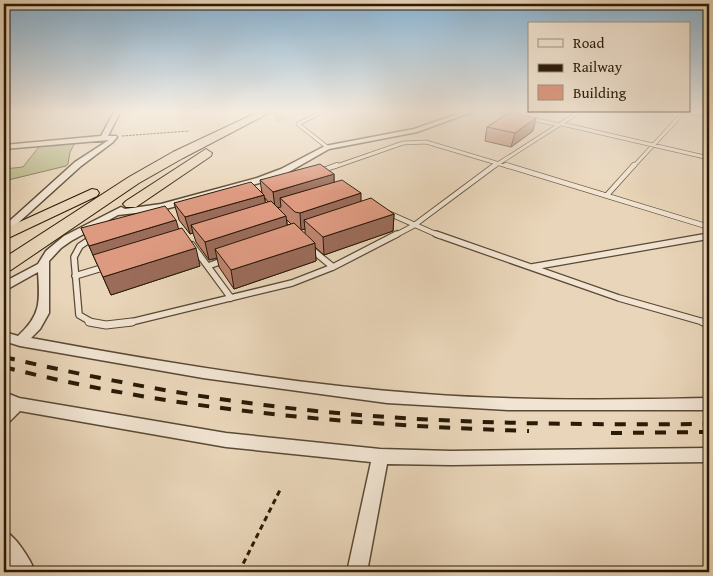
<svg xmlns="http://www.w3.org/2000/svg" width="713" height="576" font-family="'Gentium Book Plus',serif">
<style>
.green{fill:#bbbc8b;stroke:#726c49}
.lines{fill:none;stroke-linecap:round;stroke-linejoin:round}
.motorway-tunnel{stroke:#c3b095;stroke-width:12;stroke-dasharray:12 6;stroke-linecap:butt}
.service-far3-casing{stroke:#5a4a34;stroke-width:4.5}
.service-far2-casing{stroke:#5a4a34;stroke-width:6}
.service-far1-casing{stroke:#5a4a34;stroke-width:8}
.service-casing{stroke:#5a4a34;stroke-width:9}
.minor-casing{stroke:#5a4a34;stroke-width:3}
.motorway-casing{stroke:#2a1b07;stroke-width:2}
.path-far1{stroke:#2a1b07;stroke-width:1;stroke-dasharray:2.5 1;stroke-linecap:butt}
.path{stroke:#2a1b07;stroke-width:3;stroke-dasharray:5.5 4;stroke-linecap:butt}
.service-far3{stroke:#f1e4d2;stroke-width:3}
.service-far2{stroke:#f1e4d2;stroke-width:4.5}
.service-far1{stroke:#f1e4d2;stroke-width:5.5}
.service{stroke:#f1e4d2;stroke-width:7}
.minor{fill:#f1e4d2;fill-rule:evenodd}
.motorway{fill:#e9d5b9;fill-rule:evenodd}
.rail{stroke:#2a1b07;stroke-width:4;stroke-dasharray:11 11;stroke-linecap:butt}
.wall{fill:#be846f;stroke:#2a1b07;fill-rule:evenodd}
.shaded-wall{fill:#9b6c5a;stroke:#2a1b07}
.building{fill:#dd9a81;stroke:#2a1b07}
</style>
<rect width="100%" height="100%" fill="#e9d5b9"/>
<filter id="stains"><feTurbulence type="fractalNoise" baseFrequency=".004" numOctaves="4"/><feColorMatrix values="0 0 0 0 .2 0 0 0 0 .09 0 0 0 0 .02 0 0 0 .5 -.17"/></filter>
<radialGradient id="worn" r=".72"><stop offset=".6" stop-color="#630" stop-opacity="0"/><stop offset="1" stop-color="#630" stop-opacity=".3"/></radialGradient>
<path class="green" d="M76,141L70,152L68,164L66,166L4,181V169L23,167L41,144Z"/>
<g class="lines">
<path class="motorway-tunnel" d="M274,117L286,112"/>
<g class="service-far3-casing">
<path id="service-far3" d="M322,112L298,124L327,147
M502,112L515,115
M513,112L535,116
M687,112L709,116
M4,115L8,112
M528,118L559,125
M562,124L709,158
M334,167L403,143L426,142L510,167
M493,167L579,112
M633,167L684,112"/>
</g>
<g class="service-far2-casing">
<path id="service-far2" d="M506,165L709,227
M321,171L337,165
M607,195L634,165
M388,213L440,236
M394,236L413,226L495,165"/>
</g>
<g class="service-far1-casing">
<path id="service-far1" d="M436,234L619,298L707,323
M92,238L80,246L74,257L79,315L93,323
M192,245L231,298
M311,249L333,267
M208,266L225,260
M532,267L709,236
M75,276L105,267
M127,323L292,283L333,267L397,234"/>
</g>
<g class="service-casing">
<path id="service" d="M89,322L106,325L132,322
M703,322L709,324"/>
</g>
<g class="minor-casing">
<path id="minor" d="M114,112H120L108,136H116L117,137L113,142L81,166L7,233L4,234V226L75,162L109,140L4,149V145L101,136Z
M464,112H472L417,132L329,149L287,173L263,182L162,210L118,215L71,241L61,248L49,261V313L40,329L31,338C161,362 292,384 425,394C519,401 614,400 709,398V410H508L387,403L203,378L66,354L20,346L4,341V332L18,336C41,315 40,302 38,272L4,291V282L38,264L46,251L64,236L121,207L125,209L161,204L257,178L281,169L325,146L414,129Z
M4,392L19,398L226,433L380,449L451,451L709,448V462L451,465L387,464L367,572H347L371,462L226,447L20,411L9,422L4,423V408L6,405L4,404Z
M4,531C15,535 31,560 35,572H14L4,557Z"/>
</g>
<g class="motorway-casing">
<path id="motorway" d="M258,112H271L183,158L139,183L11,270L4,272V258L129,177L173,152Z
M206,149L212,153L211,156L136,207H126L123,204L126,201Z
M92,189L97,190L99,193L97,196L4,240V229Z"/>
</g>
<path class="path-far1" d="M122,136L189,131"/>
<path class="path" d="M239,572L280,490"/>
<use href="#service-far3" class="service-far3"/>
<use href="#service-far2" class="service-far2"/>
<use href="#service-far1" class="service-far1"/>
<use href="#service" class="service"/>
<use href="#minor" class="minor"/>
<use href="#motorway" class="motorway"/>
<path class="rail" d="M4,357C90,377 176,394 264,405C411,424 561,425 709,424
M4,367C176,411 353,425 529,431
M611,433L709,432"/>
</g>
<path class="wall" d="M487,127L533,131L511,147L485,141Z
M334,174V182L361,201L394,214L393,231L324,255L315,247L316,261L234,289L219,267L217,258L209,260L196,242L193,233L190,234L179,220L174,203L262,193L260,180ZM265,198L268,202L265,203ZM287,220L291,224L287,225ZM305,229V234L301,230Z
M81,228L178,229L200,266L111,295Z"/>
<path class="shaded-wall" d="M536,118L533,131L511,147L515,133Z
M334,174V190L280,198L281,207L275,208L273,192Z
M361,193V209L304,220L305,229L301,230L300,213Z
M264,195L267,211L191,225L193,233L190,234L185,217Z
M394,214L393,231L324,255L323,237Z
M286,216L288,233L215,249L217,258L209,260L205,242Z
M176,220L181,237L97,264L89,246Z
M315,243L316,261L234,289L231,270Z
M196,248L200,266L111,295L103,277Z"/>
<path class="building" d="M510,112L536,118L515,133L487,127Z
M320,164L334,174L273,192L260,180Z
M342,180L361,193L300,213L295,212L280,198Z
M251,182L264,195L185,217L174,203Z
M371,198L394,214L323,237L304,220Z
M271,201L286,216L205,242L191,225Z
M165,206L176,220L89,246L81,228Z
M294,223L315,243L231,270L215,249Z
M182,228L196,248L103,277L93,255Z"/>
<linearGradient id="sky" x2="0" y2="1"><stop stop-color="#89b5d6"/><stop offset="0.58" stop-color="#f5ece0"/><stop offset="1" stop-color="#f5ece0" stop-opacity="0"/></linearGradient>
<rect width="713" height="192" fill="url(#sky)"/>
<rect width="713" height="576" fill="none" stroke="#e9d5b9" stroke-width="20"/>
<rect x="5" y="5" width="703" height="566" fill="none" stroke="#2a1b07" stroke-width="2.5"/>
<rect x="10" y="10" width="693" height="556" fill="none" stroke="#2a1b07"/>
<rect x="528" y="22" width="162" height="90" fill="#f1e4d2" stroke="#a19481"/>
<rect x="538" y="39" width="25" height="8" fill="#f1e4d2" stroke="#a19481"/>
<text x="573" y="48" font-size="15" fill="#2a1b07">Road</text>
<rect x="538" y="64" width="25" height="8" fill="#2a1b07" stroke="#a19481"/>
<text x="573" y="72" font-size="15" fill="#2a1b07">Railway</text>
<rect x="538" y="85" width="25" height="15" fill="#dd9a81" stroke="#a19481"/>
<text x="573" y="98" font-size="15" fill="#2a1b07">Building</text>
<rect width="100%" height="100%" filter="url(#stains)"/>
<rect width="100%" height="100%" fill="url(#worn)"/>
</svg>
